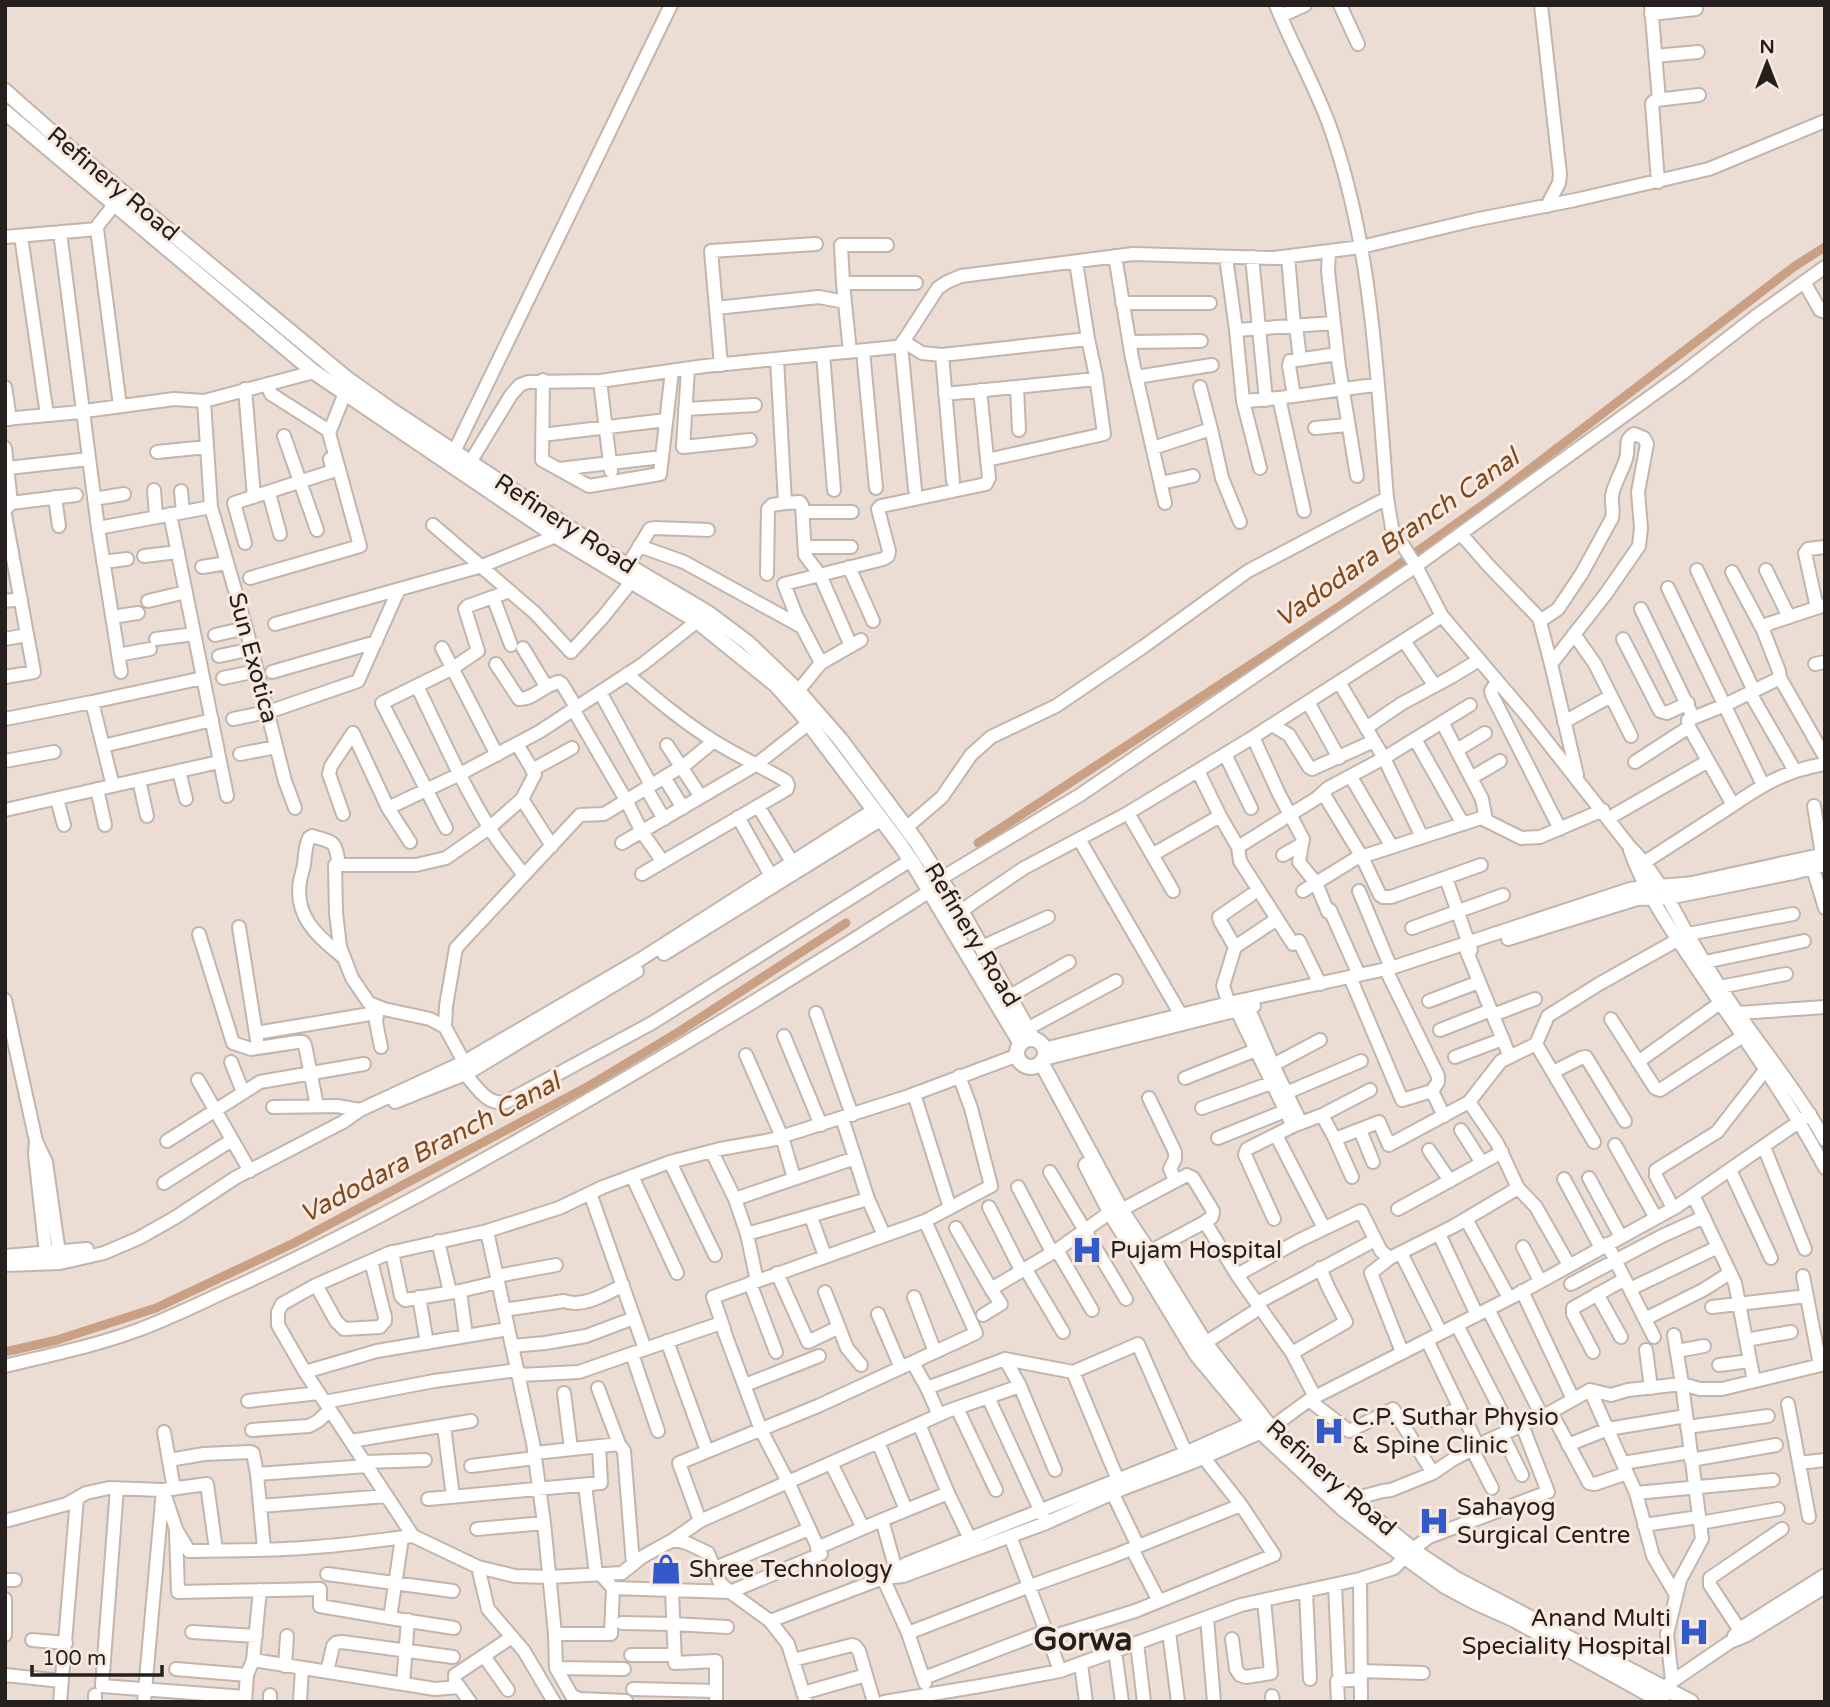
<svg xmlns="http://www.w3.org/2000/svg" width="1830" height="1707" font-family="'Varela Round',sans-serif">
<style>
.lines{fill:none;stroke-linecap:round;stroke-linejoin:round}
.canal{stroke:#c9a083;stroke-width:9}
.minor-casing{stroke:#c2b5ac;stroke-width:16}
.major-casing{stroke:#c2b5ac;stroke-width:18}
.minor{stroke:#fff;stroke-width:12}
.major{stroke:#fff;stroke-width:14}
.labels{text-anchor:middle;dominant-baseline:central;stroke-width:6;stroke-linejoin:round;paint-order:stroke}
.street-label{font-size:24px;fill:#25201d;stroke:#f8eae1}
.poi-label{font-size:24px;fill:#25201d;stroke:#f8eae1;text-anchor:start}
.water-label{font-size:26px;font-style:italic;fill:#7e491d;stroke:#f8eae1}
.district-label{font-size:32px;font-weight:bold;fill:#25201d;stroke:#f8eae1}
</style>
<rect width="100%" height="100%" fill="#ebddd4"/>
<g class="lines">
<path class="canal" d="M978,843L1340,606L1487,502L1795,266L1825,247
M5,1352L57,1340L156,1308L294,1243L587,1087L680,1031L846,923"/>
<g class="minor-casing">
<path id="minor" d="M1276,5C1292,46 1315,85 1330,127C1372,246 1377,374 1387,498L1392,528L1416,566L1442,616L1527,716L1629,846C1657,874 1669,901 1688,935C1699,953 1710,972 1722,990C1755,1040 1795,1087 1825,1140
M1340,5L1358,44
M1541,5L1560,174L1559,183L1547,206
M1651,5L1659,100
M1651,14L1696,9
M1281,16L1305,5
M1655,56L1698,52
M1658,182L1652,103L1656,100L1699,95
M95,229L114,205
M60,232L98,528L121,672
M21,236L47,415
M5,237L97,229L120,406
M1329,251L1328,271L1339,367L1357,476
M1115,256L1132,358L1165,503
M1288,256L1294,326
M1226,257L1236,330L1243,401C1288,399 1333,389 1378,385
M1252,257L1266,400
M1076,262L1088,339
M1804,282L1820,310L1825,312
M843,283L841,245H887
M1122,303H1210
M716,308L819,297L845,302
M1296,326L1300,359
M1236,330L1334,323
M903,341L922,353L942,355
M1129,342L1201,341
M901,345L915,490
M863,351L876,488
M850,352L843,283H916
M823,354L834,490
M777,359L785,503L800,502L802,505L805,555L820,575L851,646
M721,365L711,251L816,244
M688,369L683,447L750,440
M1136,377L1212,365
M543,380L542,460L589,486L660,474L672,371
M600,381L611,471
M267,384L271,394L326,429
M5,387L10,419
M1017,387L1019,430
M245,389L254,497
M945,394L1096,379
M1294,396L1289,366L1290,361L1337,354
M1279,398L1304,511
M204,401L211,507L246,628L285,781L295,808
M1243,401L1260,468
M685,409L755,405
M5,419L70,413L174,399L204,401L314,372
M1315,428L1347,425
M1211,429L1222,478L1240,522
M542,435L666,420
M284,436L317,530
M5,448L11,503L6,509
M1153,448L1211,429L1200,387
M157,452L207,447
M451,458L671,5
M8,468L89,459
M466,469L511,395L520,385L528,382L600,381L705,366L896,347L901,345L938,288L947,282L961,276L1133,254L1274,258L1361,247L1474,220L1575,200L1709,169L1825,121
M559,469L662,457
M953,481L942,355L1088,339L1096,376L1104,434L987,460
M1161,483L1193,476
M154,490L156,516
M181,491L183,512
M269,493L280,534
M55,497L59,526
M94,499L124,494
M11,503L76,495
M803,512H852
M170,514L227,796
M5,515L34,672L5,677
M433,525L535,613L571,652L603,617L631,582
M98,528L211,507
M1461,534L1488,565L1539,618L1551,664
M245,543L234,503L333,471L330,459
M639,546L684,562L802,627
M805,547H851
M144,556L178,552
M103,562L127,559
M628,565L650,529L655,528L708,530
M202,567L227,563
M849,567L873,621
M1697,570L1754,691
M1766,570L1789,617
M1732,572L1763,630
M767,574L768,509L772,505L785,503
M250,578L360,546L329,433L345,393
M1668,588L1763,785
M493,597L511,645
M5,601L21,599
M148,601L186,592
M1817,608L1805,553L1808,549L1825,547
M1641,609L1693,717
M112,617L138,613
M1540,621L1558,609L1582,573L1612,518C1614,510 1611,504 1612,496C1614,482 1625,468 1627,454C1628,444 1625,440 1634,434L1644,438L1647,444L1638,492L1641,528L1639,546L1605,595L1551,664L1577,775
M275,624L482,566L556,536L559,531
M1574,634L1595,664L1631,736
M215,635L246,628
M5,639L27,635
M156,639L194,634
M1623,639L1660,711L1667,713L1688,703
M1404,641L1435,686
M442,648L497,755
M523,648L546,686
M118,655L150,649
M219,656L252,649
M821,663L861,640
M496,664L519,699C533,700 545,684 559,682L562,684L576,707
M1815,664L1825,662
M272,672L376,642
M627,674C655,698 683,722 714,741C737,756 763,767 786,781L788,785L787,789L642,874
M223,678L257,671
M1780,678L1825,757
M1497,681L1491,691L1492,695L1560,829
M417,686C440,733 461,782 489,827C499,844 512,859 524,875
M798,691L821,663L796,615L784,584L883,559L888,556L889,551L878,509L881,506L986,484L989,478L980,390
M600,692L651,785
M1750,693L1795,771
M1308,702L1339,758
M573,709L626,800L642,832L663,862
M274,710L358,681L399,589
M5,719L92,702
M233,719L267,712
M1442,722L1482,799L1486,820
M1564,722L1611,696
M1272,725L1289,735L1309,767L1312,769L1374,741
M1366,728L1401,704L1451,677L1479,660
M353,733L388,808L460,774L539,732L643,664L705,615
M1253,737L1279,794L1303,839L1302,844L1283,855
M1415,739L1463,824
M667,745L701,797
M103,746L212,720
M1457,750L1485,733
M240,754L276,747
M1225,754L1251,808
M5,761L54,752
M1635,762L1689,727
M532,770L572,748
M179,771L186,799
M1198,771L1220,816
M664,777L683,808
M1351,777L1392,847
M1471,778L1500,761
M139,780L147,816
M113,786L92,702L203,678
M646,788L664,819
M97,789L105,825
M1323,793L1362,857L1380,895L1383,897H1391L1481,865
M57,799L64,825
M522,799L552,846
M1733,805C1764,784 1787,770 1825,764
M758,806L792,862
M1814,806L1822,854
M388,808L410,842
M5,810L219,762
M1128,813L1173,891
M343,814L329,774L331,766L353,733
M738,817L771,876
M1609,818L1708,761
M446,828L382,703L453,668L478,651L465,609L468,606L510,591
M906,828L942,797L971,755L991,737L1056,706L1143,647L1248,571L1387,498
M1422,837L1384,758L1470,705
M1079,839L1181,1015
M622,843L757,764L809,723
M1302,844L1299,862L1316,883L1328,912
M1238,847L1240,861L1293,944
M1630,850C1645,894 1678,940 1704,979C1746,1041 1790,1102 1825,1168
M1152,855L1220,816L1238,847L1317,798L1328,788L1384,758L1339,682
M1645,862L1733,805L1689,727L1688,720L1725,705L1780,678L1779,671L1763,630L1768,624L1825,605
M1811,862L1825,908
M339,865C335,840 335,843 312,836L309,838C305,846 305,856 304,865C303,870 301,876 300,881C294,918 319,937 344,958
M1446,878L1471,950
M940,879L1080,795L1416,566L1683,373L1755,317L1825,267
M1303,891L1355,859L1481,818L1521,838L1540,837L1603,810
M1359,891L1391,968
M1330,910L1359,975
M948,922L971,904L1024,868L1128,813L1250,739L1442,616
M239,927L257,1040
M1412,928L1503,895
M199,934L233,1043L251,1049L297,1042H303L305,1045L317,1106
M1508,939L1637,899L1668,898L1793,873L1825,865
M1299,941L1320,984
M982,947L1048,917
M1235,947L1277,919
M1467,952L1510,1057
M664,954L882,819
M1705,962L1804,941
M1389,976L1438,1076V1082L1432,1091
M1350,977L1402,1100L1432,1091L1444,1116
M1720,987L1786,974
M1010,996L1069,962
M5,1000L36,1141L35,1154L47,1263
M1429,1001L1479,982
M378,1007L376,1022L381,1047
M1248,1007L1273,1065L1301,1123
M1231,1010L1223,986L1235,947L1220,921L1219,917L1251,895
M1237,1011L1293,1126
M816,1013L852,1115
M1739,1013L1825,1007
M1493,1015L1535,999
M1611,1019L1655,1088L1660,1090L1743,1036
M445,1027L430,1019L384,1009L369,1003L352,978L340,947L336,913L335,865H416L446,858L489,828L522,799L535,774L517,744
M1027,1029L1116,981
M1440,1030L1491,1010
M256,1033L376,1013
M784,1036L821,1125
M1536,1044L1594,1142
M1044,1049L1229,1003L1391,968L1630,889C1651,885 1671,886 1692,883L1825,854
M746,1055L782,1137L794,1178
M1455,1057L1503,1039
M1044,1059L1254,1006
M231,1062L243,1092
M464,1062L445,1027L446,1006L456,948L580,815L604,814L686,764L714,741
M1638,1062L1720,1003
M1273,1065L1320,1040
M1553,1072L1581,1058L1586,1057L1625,1121
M465,1074C477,1087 487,1106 506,1102L652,1023L911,860
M1185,1078L1256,1050
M198,1080L250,1171
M1286,1093L1361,1061
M914,1094L950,1208
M1149,1098L1175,1152V1159L1170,1169L1175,1180
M395,1102L468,1073L637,971
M273,1107L337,1106L360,1110
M1202,1108L1271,1083
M1322,1115L1370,1090
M842,1118L855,1158
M1360,1130L1373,1162
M1461,1130L1482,1163
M1276,1135L1324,1228
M1218,1138L1285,1111
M1335,1139L1352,1177
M36,1141L46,1162L60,1260
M167,1141L260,1082L364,1064
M1615,1145L1656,1218
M1764,1147L1805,1249
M1429,1150L1450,1181
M712,1152L735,1199L855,1158L868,1199L747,1234
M670,1162L715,1255
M1730,1170L1771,1258
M1050,1172L1126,1299
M632,1176L677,1273
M1589,1178L1621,1237
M1564,1179L1601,1248
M164,1183L232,1140
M1018,1187L1052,1252
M1518,1188L1536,1207L1569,1265
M1693,1195L1735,1283L1754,1381
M735,1199L747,1234L757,1281
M868,1199L884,1235
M989,1207L1021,1270
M1673,1208L1656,1176V1170L1717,1132L1766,1069
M1398,1209L1502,1152
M1121,1210L1187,1175L1193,1178L1213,1211L1212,1217L1205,1222
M811,1217L825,1256
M1274,1219L1245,1155L1247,1149L1293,1126L1322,1115L1335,1139L1379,1122L1389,1145L1469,1102
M1466,1219L1509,1298
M956,1228L991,1289
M487,1231L533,1443L544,1523L555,1634H611L613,1588
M1439,1234L1477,1315
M438,1241L450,1292
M1607,1244L1654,1337
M1523,1247L1540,1281
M1057,1250L1092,1310
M392,1252L401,1296L405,1300L460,1291L498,1282
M1149,1252L1205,1222L1237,1275L1292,1353L1346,1322L1328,1287L1320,1268
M1401,1253L1441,1333
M5,1256L87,1249
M1390,1258L1371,1273L1402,1352
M5,1265L60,1263L104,1253L139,1238L176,1217L235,1178L343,1122L360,1110L464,1062L641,959L875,809
M1025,1268L1063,1332
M777,1273L808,1342L839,1327
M1237,1275L1300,1240L1361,1211L1381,1251L1390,1258L1454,1226L1518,1188L1497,1143L1469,1102L1501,1061L1536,1044L1548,1016L1599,984L1688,934L1793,914
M497,1276L556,1265
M1803,1276L1820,1365
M750,1283L776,1352
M1571,1284L1662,1236L1704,1217
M316,1285L336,1321L344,1329L380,1327L385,1321V1317L371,1261
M1630,1289L1718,1247
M460,1291L466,1336
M1522,1291L1573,1399
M825,1292L847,1348L861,1365
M1597,1294L1621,1337
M419,1297L427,1343
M914,1297L935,1352
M1257,1303L1375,1240
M1712,1307L1807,1296
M1488,1309L1542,1416
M504,1310L564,1301C582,1308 607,1294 623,1285
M878,1314L901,1368
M983,1315L1001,1304L991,1289L1057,1250L1116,1208
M1645,1319L1703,1290L1730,1273
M1457,1325L1511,1430
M724,1329L713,1297L925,1221
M1427,1340L1478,1446
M1746,1340L1791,1332
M667,1341L707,1451
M1205,1343L1260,1308
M512,1346L545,1343L586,1336L634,1318
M1646,1350L1651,1388
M1677,1351L1704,1346
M1593,1352L1573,1314V1308L1625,1279
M1292,1353L1315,1397
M632,1354L658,1431
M1005,1359L1073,1372
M1719,1365L1750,1361
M5,1366C50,1355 95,1346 138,1330C173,1317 206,1300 240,1285C320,1248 399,1207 476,1164C630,1078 781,987 930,891
M305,1372L377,1351L508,1329
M519,1375L579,1372L645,1349L590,1193
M745,1385L819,1356
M1020,1386L1055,1470
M598,1388L619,1444
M927,1388L939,1415
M1590,1390L1636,1493L1653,1556L1676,1595
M564,1393L571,1449
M988,1397L1043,1516
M1309,1400L1349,1431L1393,1409L1433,1473
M248,1401L319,1393
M325,1402L434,1381L518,1370
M1788,1404L1799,1463L1825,1460
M957,1408L996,1490
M1551,1412L1589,1483L1595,1484L1627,1473
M1431,1420L1460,1408
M444,1426L453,1497
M1687,1427L1768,1416
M252,1430L309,1426L318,1421L330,1410
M164,1432L174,1489
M1502,1434L1522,1475
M351,1441L471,1421
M878,1442L906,1510
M1568,1445L1608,1429L1686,1416
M1472,1449L1492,1488
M535,1453L619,1444L624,1451L633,1564
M169,1460L204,1454L251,1452L253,1453L257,1474
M1691,1460L1776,1445
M365,1462L425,1460
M831,1463L863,1528
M1623,1463L1690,1452
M1799,1463L1809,1517
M471,1466L535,1458
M585,1485L596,1574
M1120,1485L1073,1372L1138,1344L1189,1460
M117,1488L102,1686L245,1697
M948,1493L970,1539
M1636,1493L1773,1480
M1113,1494L1138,1546
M428,1499L601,1483L599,1446
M1346,1504L1353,1499L1383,1491L1391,1490L1433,1473L1452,1460L1487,1441L1551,1412L1590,1390L1611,1395L1628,1390L1682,1384L1700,1389H1722L1825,1364
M260,1506L387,1496
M882,1520L896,1570
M5,1521L67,1504L86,1493L109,1488L163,1490L144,1702
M700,1521L679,1463L818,1406L976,1333L925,1221L991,1186L971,1108L959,1076
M1700,1523L1778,1509
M1644,1525L1699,1517
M477,1529L544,1523
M176,1530L178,1592L320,1589V1606L390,1618
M402,1538L390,1618L454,1628
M673,1540L700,1521L948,1411L1020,1386L1005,1359L927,1388L913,1363
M817,1548L882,1520L948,1493L919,1424
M264,1549L257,1474L367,1466
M1132,1549L1159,1601
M216,1550L207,1484L163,1490L176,1529L189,1551C231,1550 273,1551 315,1547C348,1545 380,1540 413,1536
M478,1567L488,1609L524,1651L554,1702
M715,1568L809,1529
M327,1574L453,1591
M600,1574L613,1588L730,1592L821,1554L788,1482L761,1430L721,1323L645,1349
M883,1578L903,1576L1046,1523L1122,1489L1191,1463L1271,1428L1309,1400L1518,1294L1676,1207L1810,1114
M883,1578L908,1633L925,1683
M1360,1579L1361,1702
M5,1580H15
M1335,1585L1339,1673
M672,1590L675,1663L716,1661V1702
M1306,1591L1310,1679
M5,1599V1635
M1207,1618L1214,1702
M770,1621L883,1578L908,1563L1185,1453L1261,1419
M622,1623L673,1624L727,1627
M1739,1629L1710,1585V1578L1782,1529
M1046,1631L1060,1671
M192,1632L256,1636
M1169,1632L1178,1702
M908,1633L1030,1586L1111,1557L1241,1505L1204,1458
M555,1634L556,1668L572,1696L580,1699L626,1701
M1734,1636L1741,1628L1825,1575
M1048,1638L1135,1611L1274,1555L1241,1505
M1232,1639L1236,1669L1240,1675L1246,1677L1271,1673L1264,1600
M32,1640L66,1643
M1137,1643L1144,1702
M1115,1651L1122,1702
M631,1655H674
M484,1656L508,1690
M253,1660L260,1590
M793,1660L852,1645L855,1646L859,1651L874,1702
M1081,1664L1086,1702
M285,1666L287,1636
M556,1668L624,1669
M176,1669L247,1675
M1361,1671L1423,1673
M327,1672L333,1646L336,1643L342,1642L453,1657
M5,1675L62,1681
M924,1678L1046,1631L1010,1536
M1672,1680L1667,1634L1680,1580L1702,1539L1682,1384L1674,1335
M403,1684L408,1620
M1667,1685L1730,1642L1747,1635L1825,1587
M633,1689L716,1691
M803,1693L866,1675
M1272,1696L1273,1702
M60,1702L77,1498
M95,1702V1695
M245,1702L247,1675L253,1660L435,1689L459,1687
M270,1702V1695
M300,1702L302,1668
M470,1702L455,1681V1675L512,1637
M806,1702L788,1644L770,1621L730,1592L720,1583L708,1553L687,1543L673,1540L642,1557L622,1573L550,1577L515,1576L478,1567L413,1536L305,1372L278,1325V1312L282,1304L316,1285L389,1253L487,1231L559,1208L603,1187L670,1162L720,1149L771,1140L906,1097L1018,1055
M884,1702L980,1686L1060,1671L1241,1605L1360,1579L1388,1570L1394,1568L1413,1549L1429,1537L1548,1492L1522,1425
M1338,1702L1337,1681L1361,1679"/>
</g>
<g class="major-casing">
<path id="major" d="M5,91L74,152L346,378L391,410L615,558L708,613L748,643L798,691L840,739L916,841L961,911L1033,1039
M5,112L314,372L556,536L697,621L776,685L801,713L899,843L914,865L1021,1044
M1017 1053a14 14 0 1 1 28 0a14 14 0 1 1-28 0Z
M1041,1062L1121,1210L1149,1252L1205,1343L1271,1428L1330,1482L1417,1553L1456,1579L1691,1702
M1086,1165L1110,1212L1197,1355L1261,1432L1342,1508L1405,1557L1445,1586L1475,1602L1513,1619L1663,1702"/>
</g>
<use href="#minor" class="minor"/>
<use href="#major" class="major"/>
</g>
<defs>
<g id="hospital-bare" transform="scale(2.415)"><path d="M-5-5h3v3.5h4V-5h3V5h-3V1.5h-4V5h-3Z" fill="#3459c9" stroke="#f8eae1" stroke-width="2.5" paint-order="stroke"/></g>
<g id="shop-bare" transform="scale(2.415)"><path d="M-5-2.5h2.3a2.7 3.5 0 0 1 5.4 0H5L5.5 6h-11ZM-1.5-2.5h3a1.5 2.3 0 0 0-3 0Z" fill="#3459c9" stroke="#f8eae1" stroke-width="2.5" paint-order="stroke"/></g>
</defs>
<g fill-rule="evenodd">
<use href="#hospital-bare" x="1087" y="1250"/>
<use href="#hospital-bare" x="1329" y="1431"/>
<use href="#hospital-bare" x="1434" y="1521"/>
<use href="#shop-bare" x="666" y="1569"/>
<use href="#hospital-bare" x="1694" y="1632"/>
</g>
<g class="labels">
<g class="street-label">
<text transform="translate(113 184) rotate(40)">Refinery Road</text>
<text transform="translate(565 524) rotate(33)">Refinery Road</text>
<text transform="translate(253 658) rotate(75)">Sun Exotica</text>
<text transform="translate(972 935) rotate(59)">Refinery Road</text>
<text transform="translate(1331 1478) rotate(41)">Refinery Road</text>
</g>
<g class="poi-label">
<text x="1110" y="1250">Pujam Hospital</text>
<text x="1352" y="1417">C.P. Suthar Physio<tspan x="1352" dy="28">&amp; Spine Clinic</tspan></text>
<text x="1457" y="1507">Sahayog<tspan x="1457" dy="28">Surgical Centre</tspan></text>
<text x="689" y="1569">Shree Technology</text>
<text x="1671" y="1618" text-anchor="end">Anand Multi<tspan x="1671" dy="28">Speciality Hospital</tspan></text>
</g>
<g class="water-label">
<text transform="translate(1397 538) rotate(-35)">Vadodara Branch Canal</text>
<text transform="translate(430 1148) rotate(-28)">Vadodara Branch Canal</text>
</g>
<g class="district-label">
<text x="1083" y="1640">Gorwa</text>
</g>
</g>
<rect width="1830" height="1707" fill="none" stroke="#25201d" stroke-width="14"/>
<g transform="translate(1767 63)" stroke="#f8eae1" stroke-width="5" paint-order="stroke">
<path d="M0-5L12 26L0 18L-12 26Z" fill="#25201d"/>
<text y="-10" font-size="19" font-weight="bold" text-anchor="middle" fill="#25201d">N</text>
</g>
<path d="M32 1665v10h130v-10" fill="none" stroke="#25201d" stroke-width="3.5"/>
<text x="42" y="1665" font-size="21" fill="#25201d" stroke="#f8eae1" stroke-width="5" paint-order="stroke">100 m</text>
</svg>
